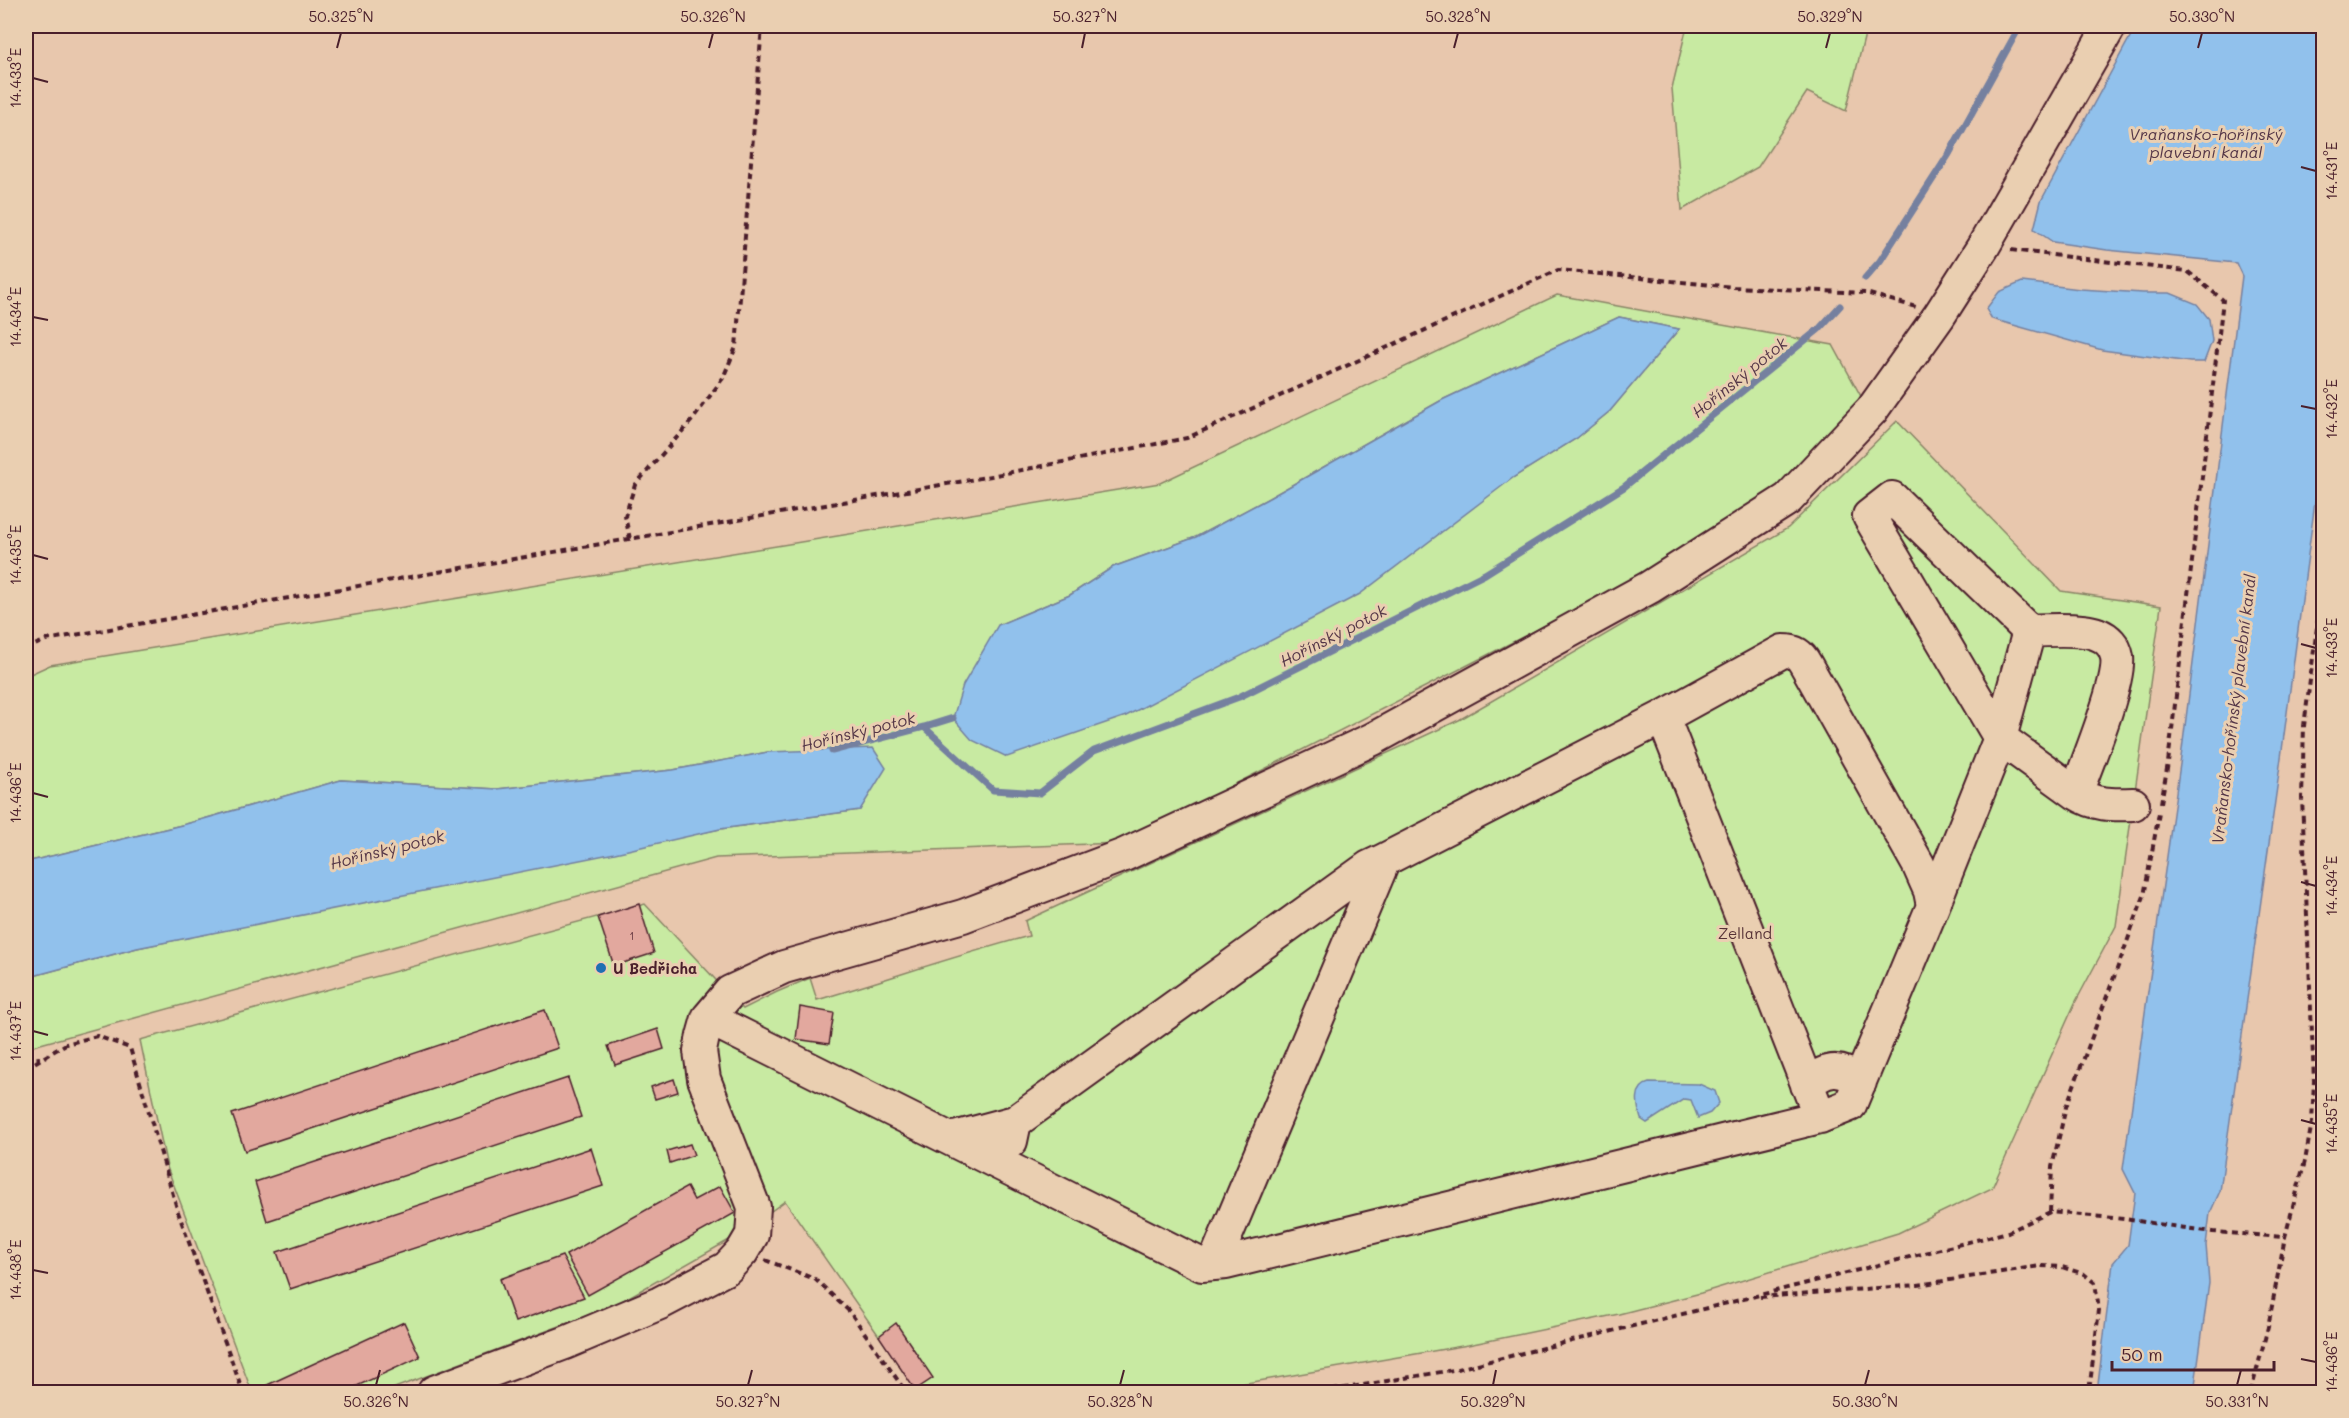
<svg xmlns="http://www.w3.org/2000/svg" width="2349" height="1418" font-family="Mali,sans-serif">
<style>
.green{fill:#c8eaa2;stroke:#898466;stroke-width:1.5;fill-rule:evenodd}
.water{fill:#91c1ec;stroke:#75809f;stroke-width:1.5}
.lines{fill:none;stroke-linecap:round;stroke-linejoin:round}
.stream{stroke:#75809f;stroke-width:7}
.building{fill:#e2a89e;stroke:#4a1f2b;stroke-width:1.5}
.minor-casing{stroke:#4a1f2b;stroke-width:36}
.path{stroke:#4a1f2b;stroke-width:4;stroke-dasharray:6 4.5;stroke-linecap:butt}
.minor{stroke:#eacfb1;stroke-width:32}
.ticks{fill:none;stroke:#4a1f2b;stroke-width:2}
.poi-dot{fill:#1f6fb2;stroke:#eacfb1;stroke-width:2}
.labels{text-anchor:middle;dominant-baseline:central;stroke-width:6;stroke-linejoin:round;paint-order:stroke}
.number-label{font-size:12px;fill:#704148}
.park-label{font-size:15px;fill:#573337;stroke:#eacfb1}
.poi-label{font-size:15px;font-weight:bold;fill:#4a1f2b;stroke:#eacfb1;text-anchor:start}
.water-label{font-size:16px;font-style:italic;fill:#553748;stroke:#eacfb1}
.neatline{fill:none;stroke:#4a1f2b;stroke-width:2}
.ticks-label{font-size:15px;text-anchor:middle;fill:#4a1f2b}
</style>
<rect width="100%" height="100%" fill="#e8c7ad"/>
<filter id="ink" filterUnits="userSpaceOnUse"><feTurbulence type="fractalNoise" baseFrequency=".0167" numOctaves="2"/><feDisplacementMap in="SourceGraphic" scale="12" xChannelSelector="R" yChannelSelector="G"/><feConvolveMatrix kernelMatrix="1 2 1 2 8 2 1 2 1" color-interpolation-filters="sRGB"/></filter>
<g filter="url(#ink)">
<path class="green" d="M1687,26H1867L1846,111L1807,92L1758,167L1682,210L1672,88Z
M1557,295L1833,345L1864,402L1765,513L1120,843L716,858L26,1048V978L137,948L720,829L859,810L768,752L673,770L497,789L341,780L186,824L26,862V676L50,665L1160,483ZM1619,317L1679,329L1610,411L1577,438L1514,477L998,625L1070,595L1113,567L1196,537L1269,498L1442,400Z
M1897,421L2061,591L2161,606L2116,926L2075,1003L1992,1188L1898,1233L1701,1293L1619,1314L1468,1345L1194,1392H918L785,1201L738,1235L613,1306L384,1392H252L167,1167L140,1040L645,904L743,1009L777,992L810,978L817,1000C888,979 958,955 1029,936L1025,921L1459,720L1788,528Z"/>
<path class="water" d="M2136,26H2324L2323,442L2278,780L2220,1191L2210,1213L2206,1245L2209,1283L2194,1392H2097L2113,1263L2128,1245L2135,1193L2123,1169L2182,750L2242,276L2236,263L2107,250L2053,242L2034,229L2041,201Z
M2022,282L2080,289L2143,293H2170L2197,304L2209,319L2212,341L2204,362H2190L2102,350L1992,319L1986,309L1999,292Z
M1619,317L1679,329L1610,411L1577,438L1514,477L1360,594L1126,716L1007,757L972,740L953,718L963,685L998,625L1070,595L1113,567L1196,537L1269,498L1442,400Z
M873,748L886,768L860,810L720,829L615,853L137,948L26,978V862L186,824L341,780L497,789L673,770L768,752Z
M1649,1083L1699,1084L1715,1091L1719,1103L1710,1113L1698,1118L1691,1100L1684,1099L1647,1123L1641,1119C1637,1106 1633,1087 1649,1083Z"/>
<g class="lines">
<path class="stream" d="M1865,278L1880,261L1949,154L2020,26
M924,727L953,718
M832,751L924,727L993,790L1040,793L1094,751L1239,697L1485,574L1624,487L1819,329L1840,306"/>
</g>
<path class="building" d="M639,904L654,953L614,966L598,917Z
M800,1007L834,1013L829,1044L796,1039Z
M545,1010L558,1048L245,1151L232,1114Z
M658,1029L664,1049L615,1065L608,1046Z
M568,1078L581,1117L267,1221L255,1182Z
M674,1079L678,1092L655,1099L651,1087Z
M690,1144L694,1155L670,1163L667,1151Z
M591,1148L603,1186L290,1289L277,1252Z
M720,1186L735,1213L588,1295L566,1255L687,1187L694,1200Z
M562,1256L584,1297L515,1322L500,1279Z
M404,1322L420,1357L344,1392H252Z
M896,1323L933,1378L915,1390L879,1336Z"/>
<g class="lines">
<g class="minor-casing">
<path id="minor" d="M2076,793C2095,805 2111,805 2133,804
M1384,860L1663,717L1820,1117
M1933,906L2000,738L1869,516L1892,498L2029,631C2046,630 2082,628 2097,634C2108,638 2115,646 2117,657C2121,681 2086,766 2076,793L2000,738L2029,631
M708,1018L1202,1265L1226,1263L1820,1117L1850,1105L1933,906L1930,891L1918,864L1806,665C1800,654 1795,651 1783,651L1663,717
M1807,1085C1825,1068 1841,1066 1860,1082
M1015,1122L1369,867L1384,860L1214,1264
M951,1139L1015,1122L1011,1141
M434,1392L565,1343L660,1303L727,1268L742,1252L752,1235L754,1207L704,1079L700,1051L703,1036L708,1018L730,992L784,967L963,916L1124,855L1373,739L1650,587L1788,499L1872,410L1939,316L1983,247L2110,26"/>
</g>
<path class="path" d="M2011,250L2187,271L2223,300L2168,763L2161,803
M630,539L625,516L635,485L694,418L723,378L736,347L762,26
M26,649L46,640L970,480L1187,438L1558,270L1734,287L1866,293L1916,307
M26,1059L40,1058
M26,1068L66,1044L97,1036L130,1048L178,1212L243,1392
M2050,1212L2052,1167L2066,1107L2144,896L2159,813
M765,1260L815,1279L850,1312L906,1392
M1760,1297L1918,1285L2040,1266L2062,1267L2084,1274L2095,1283L2099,1310L2089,1392
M1322,1392L1453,1370L1748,1298L2008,1232L2050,1212L2124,1219L2213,1232L2285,1237
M2251,1392L2268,1327L2285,1237L2305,1161L2312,1122L2314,1081L2302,798L2304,726L2324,574"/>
<use href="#minor" class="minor"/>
</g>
</g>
<path class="ticks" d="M337,48L341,33M709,48L713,33M1082,48L1085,33M1454,48L1458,33M1826,48L1830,33M2198,48L2202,33M33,78L48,82M2301,167L2316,171M33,317L48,320M2301,406L2316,409M33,555L48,559M2301,644L2316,648M33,793L48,797M2301,882L2316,886M33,1031L48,1035M2301,1120L2316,1124M33,1270L48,1273M2301,1359L2316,1362M376,1385L380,1370M748,1385L752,1370M1120,1385L1124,1370M1493,1385L1496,1370M1865,1385L1869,1370M2237,1385L2241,1370"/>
<circle class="poi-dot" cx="601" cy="968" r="6"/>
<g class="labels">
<g class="number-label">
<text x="632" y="935">1</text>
</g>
<g class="park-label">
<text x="1745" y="933">Zelland</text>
</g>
<g class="poi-label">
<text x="613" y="968">U Bedřicha</text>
</g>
<g class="water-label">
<text x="2206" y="133">Vraňansko-hořínský<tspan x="2206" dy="18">plavební kanál</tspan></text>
<text transform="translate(1739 377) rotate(-39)">Hořínský potok</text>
<text transform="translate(1333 635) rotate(-27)">Hořínský potok</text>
<text transform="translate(2233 709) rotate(-83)">Vraňansko-hořínský plavební kanál</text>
<text transform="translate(858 731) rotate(-14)">Hořínský potok</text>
<text transform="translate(387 849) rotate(-14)">Hořínský potok</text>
</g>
</g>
<rect width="2349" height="1418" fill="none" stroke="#eacfb1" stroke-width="66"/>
<path d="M2112 1361v9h162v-9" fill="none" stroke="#4a1f2b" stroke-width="3"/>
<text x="2121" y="1361" font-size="18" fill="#4a1f2b" stroke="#eacfb1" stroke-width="4.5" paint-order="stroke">50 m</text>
<rect x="33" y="33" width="2283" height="1352" class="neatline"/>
<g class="ticks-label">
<text x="341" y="22">50.325°N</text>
<text x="713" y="22">50.326°N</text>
<text x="1085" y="22">50.327°N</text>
<text x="1458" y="22">50.328°N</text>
<text x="1830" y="22">50.329°N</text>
<text x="2202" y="22">50.330°N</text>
<text transform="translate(16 78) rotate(-90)" y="5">14.433°E</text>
<text transform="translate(2332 171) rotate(-90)" y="5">14.431°E</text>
<text transform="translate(16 317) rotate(-90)" y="5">14.434°E</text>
<text transform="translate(2332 409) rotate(-90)" y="5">14.432°E</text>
<text transform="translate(16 555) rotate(-90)" y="5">14.435°E</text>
<text transform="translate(2332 648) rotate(-90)" y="5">14.433°E</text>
<text transform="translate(16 793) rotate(-90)" y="5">14.436°E</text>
<text transform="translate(2332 886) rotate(-90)" y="5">14.434°E</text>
<text transform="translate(16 1031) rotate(-90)" y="5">14.437°E</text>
<text transform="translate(2332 1124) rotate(-90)" y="5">14.435°E</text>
<text transform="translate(16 1270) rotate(-90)" y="5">14.438°E</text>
<text transform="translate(2332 1362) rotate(-90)" y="5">14.436°E</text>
<text x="376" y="1407">50.326°N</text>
<text x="748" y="1407">50.327°N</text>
<text x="1120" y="1407">50.328°N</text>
<text x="1493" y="1407">50.329°N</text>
<text x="1865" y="1407">50.330°N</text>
<text x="2237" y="1407">50.331°N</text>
</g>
</svg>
